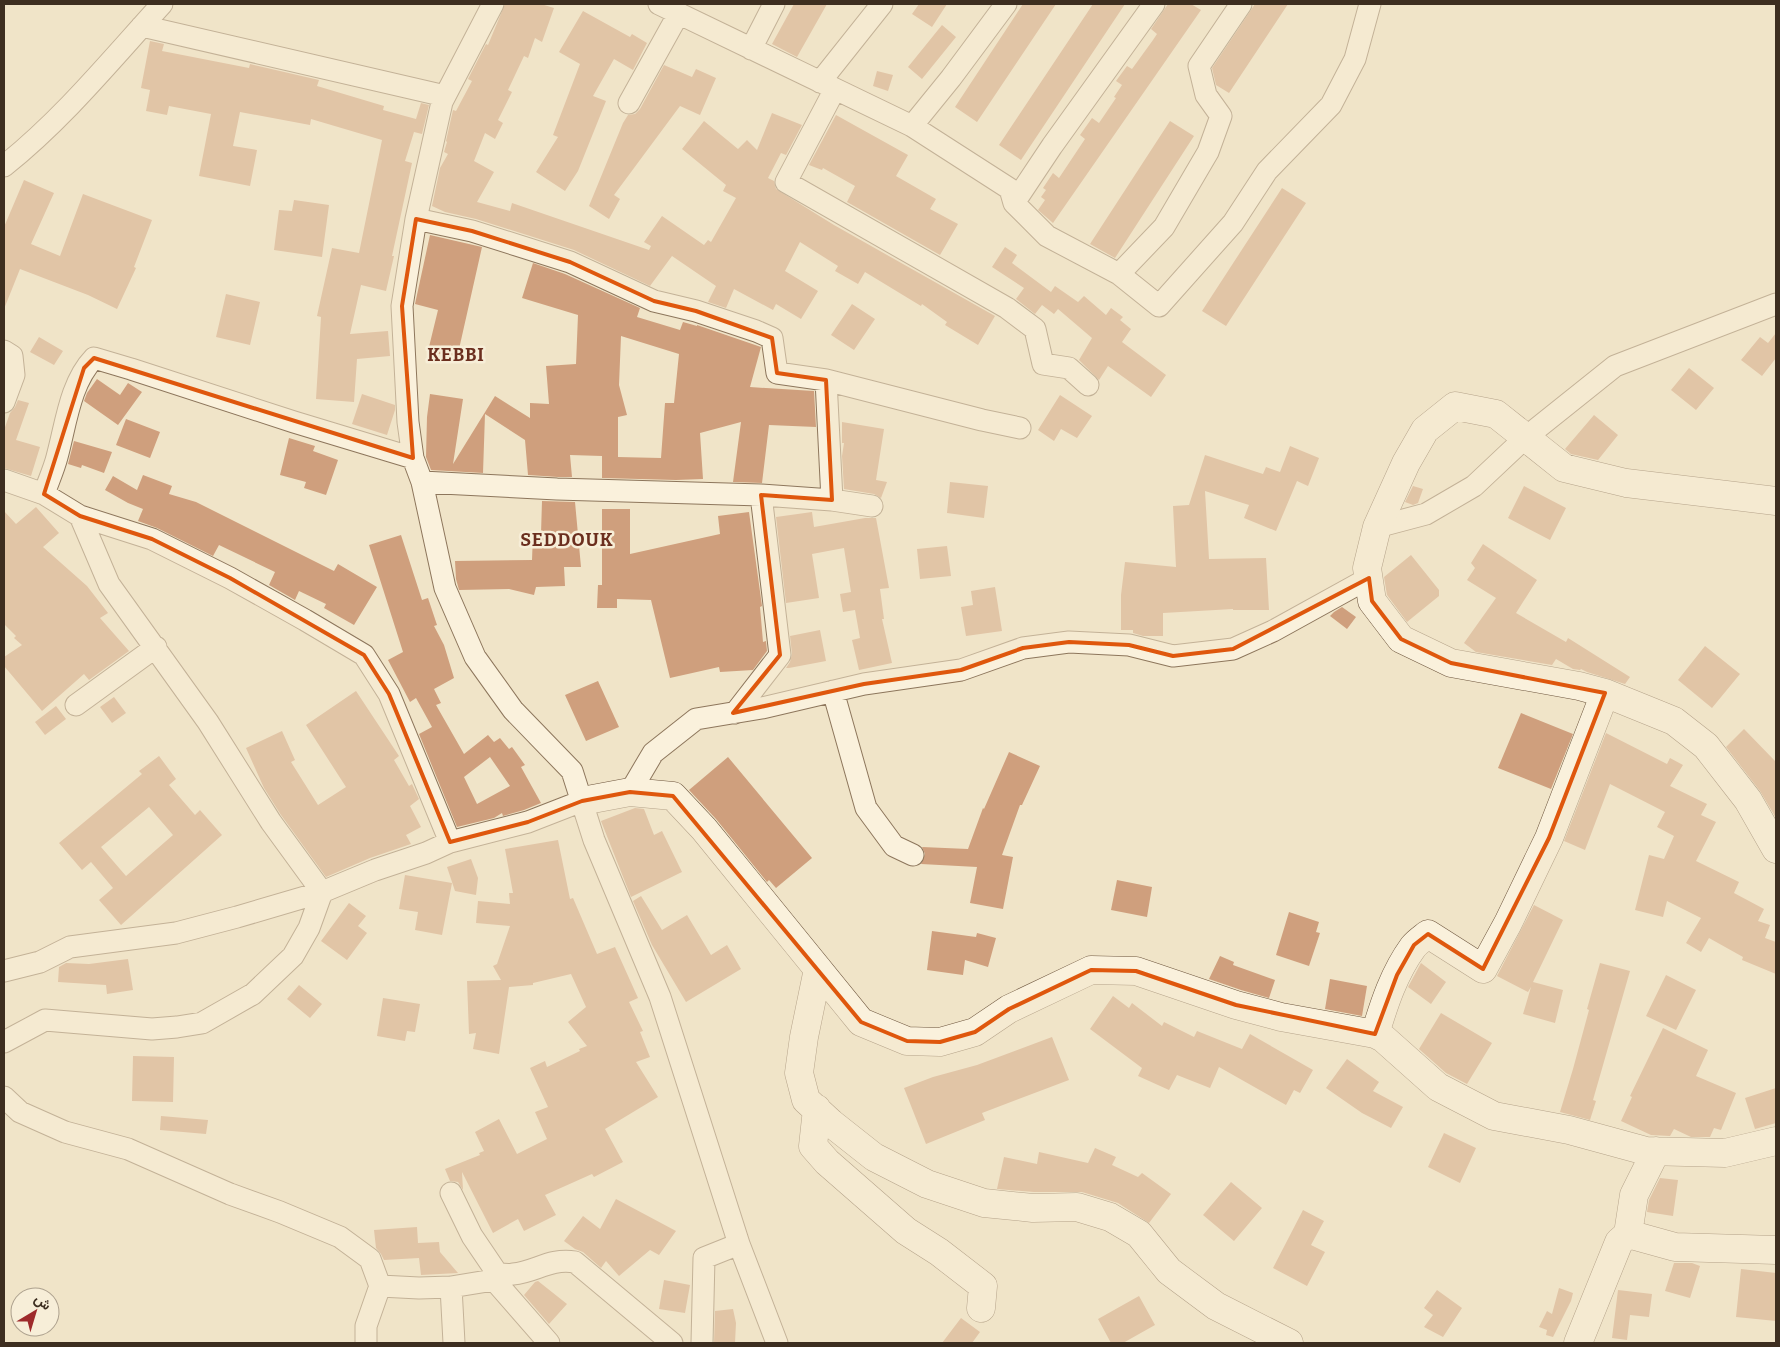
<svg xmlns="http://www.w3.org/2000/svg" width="1780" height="1347" font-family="Bitter,Vazirmatn,serif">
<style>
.building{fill:#cf9f7d;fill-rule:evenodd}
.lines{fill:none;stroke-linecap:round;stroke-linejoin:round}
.street-casing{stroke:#8d765c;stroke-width:23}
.secondary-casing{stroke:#6f573f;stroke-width:29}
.street{stroke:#faf1dc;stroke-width:21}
.secondary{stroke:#faf1dc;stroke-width:28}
.marked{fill:none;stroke:#df570d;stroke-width:4;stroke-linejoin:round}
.labels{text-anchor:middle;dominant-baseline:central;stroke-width:5;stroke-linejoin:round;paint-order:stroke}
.district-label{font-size:18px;font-weight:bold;letter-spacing:1px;fill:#6b2e1e;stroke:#f7eed8}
</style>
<rect width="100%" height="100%" fill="#f0e4c8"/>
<path class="building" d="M505,4H541L554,8L542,42L535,38L528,58L524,56L508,90L512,92L498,120L503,123L495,139L485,133L474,161L494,172L477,202L510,211L512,203L649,250L651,246L644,242L662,216L704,245L708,240L711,242L736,198L723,191L726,185L682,149L704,121L738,149L747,140L757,150L772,113L802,125L786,155L781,153L768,178L774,181L776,189L834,225L995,316L978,345L945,325L947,322L922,304L921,306L865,272L858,284L835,271L838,266L800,242L785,271L818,291L801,319L776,304L773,310L734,289L726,308L708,302L716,286L672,256L650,286L574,250L476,219L445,212L432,206L440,168L448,154L444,152L447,142L446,141L453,110L456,111L472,81L468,79L486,44L488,45Z
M794,4H827L797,57L772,44Z
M919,4H947L932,27L912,14Z
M1023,4H1056L977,122L955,107Z
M1093,4H1125L1021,160L999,145Z
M1168,4H1191L1201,10L1053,223L1038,210L1045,200L1041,197L1046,190L1043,188L1053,173L1059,178L1085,139L1080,135L1092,118L1099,123L1116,98L1114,97L1122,85L1116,81L1127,66L1132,69L1153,40L1157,34L1151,29Z
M1255,4H1288L1229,93L1216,85L1212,68Z
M583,11L630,37L632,34L647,43L633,70L614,59L593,96L606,101L578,171L565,191L536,172L558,137L553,135L580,64L559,52Z
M942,25L956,37L922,79L908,67Z
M150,41L164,44L162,51L249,68L250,64L319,80L317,86L384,106L383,110L416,119L421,103L429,105L422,134L414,132L405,161L412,163L392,256H394L386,291L361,285L350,334L388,331L390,356L357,359L354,402L316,399L321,317L317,316L332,248L359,253L382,140L311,119L310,125L240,112L233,146L257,150L250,186L199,176L211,114L169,106L167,115L146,111L150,90L141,88Z
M664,65L692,77L696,69L716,78L700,115L680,106L614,195L620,199L609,219L589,206L623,123L628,115L635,114L640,109Z
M877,71L893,75L888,91L873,86Z
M836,115L908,155L896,176L936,199L930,209L958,224L940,255L847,202L855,186L823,168L822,170L809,165Z
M1170,121L1194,136L1115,258L1090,244Z
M24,180L54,193L31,244L60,256L83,194L152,220L134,267L136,268L117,309L88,295L20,269L4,309V227Z
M1282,188L1306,203L1226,326L1202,311Z
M294,200L329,205L322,257L274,250L279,210L292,211Z
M430,235L482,247L457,358L428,351L438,310L415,304Z
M1005,247L1017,255L1012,263L1051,292L1055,286L1078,302L1084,296L1106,315L1111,308L1123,317L1120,320L1131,329L1122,342L1166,375L1151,397L1108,366L1099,380L1079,360L1092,338L1058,309L1054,314L1042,305L1035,314L1016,299L1024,288L992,267Z
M533,263L565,274L640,308L637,317L680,330L683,322L697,326V325L761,347L750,387L814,391L816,427L769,425L762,483L733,482L741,422L700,433L703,479L676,480L602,478V456L570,455L572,477H558L528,475L525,440L485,414L483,473L431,470L426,457L427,417L430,394L463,399L453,464L495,396L530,418V403L549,404L546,366L576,364L578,315L522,298ZM621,336L679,354L674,403H665L661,458L618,457V417L627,415L619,385Z
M226,294L260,302L250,345L216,337Z
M852,304L875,319L854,350L831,335Z
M1776,333V358L1762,376L1741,360L1760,337L1768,343Z
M39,337L63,351L54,365L30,352Z
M1689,368L1714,388L1696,410L1671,390Z
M97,379L120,395L128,383L142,392L118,425L84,401L87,393Z
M362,394L395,405V410L387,435L352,424Z
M1060,395L1092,416L1077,438L1061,429L1054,441L1038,430Z
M18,400L29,403L16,440L40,447L31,476L4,468V430L10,413L15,407Z
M1594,415L1618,435L1598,460L1571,454L1565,449Z
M126,419L160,432L150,458L116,445Z
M842,422L884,429L876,480L887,482L881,498L874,494L844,489L842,456L844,443H842Z
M289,438L315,446L313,451L338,460L326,495L304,488L306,482L280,475Z
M74,441L112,452L104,473L82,465L81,468L68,464Z
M1290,446L1319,458L1308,486L1297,481L1276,531L1244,518L1249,505L1205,491L1209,559L1266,558L1269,610H1233V609L1163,613V636H1143L1133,633V630H1121V595L1125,562L1176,567L1173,506L1189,505L1205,455L1263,474L1266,467L1280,472Z
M143,475L172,486L169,494L196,502L334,571L338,564L377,587L354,625L324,608L326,604L299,591L295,600L269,585L275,572L219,545L213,556L157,528L138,521L143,509L128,503L105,490L113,476L137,490Z
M950,482L988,486L984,518L947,513Z
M1413,486L1423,489L1418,503L1413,505L1405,502Z
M1524,486L1566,508L1550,540L1508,518Z
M542,501L575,502L581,567H564L565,586L536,587L534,595L509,589L459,590L456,579L455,561L532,560L533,534H541Z
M36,507L59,533L43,547L87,586L108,613L100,618L129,651L89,680L84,674L42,711L4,666V657L22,645L14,638L16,636L4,624V511L16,524Z
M602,509H630V554L720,534L718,516L749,512L762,606L760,607L763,642L766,641L767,651L753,670L720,672L719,667L670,678L651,600L617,599V608H597L598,585H602Z
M812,512L814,527L865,518H876L889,588L880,589L884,619H882L892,663L859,670L852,640L860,638L855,610L843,612L840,594L851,592L844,548L812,554L819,598L786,603L776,517Z
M401,535L422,600L428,598L437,625L434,626L444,645L454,678L434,689L441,703L436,705L464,754L488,735L494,742L500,738L509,749L512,747L525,765L521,767L541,803L524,810L503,816L502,813L494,818L457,827L419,734L432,727L416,698L410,702L388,660L403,652L369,545ZM490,757L510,786L477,804L464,777Z
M1483,544L1537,580L1516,613L1566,642L1568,638L1630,677L1625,684L1587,672L1581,669L1580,670L1573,669L1556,659L1552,665L1476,652L1464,643L1496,598L1467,580L1475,568L1471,563Z
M947,546L951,576L920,579L917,549Z
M1411,555L1439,590V596L1407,622L1387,595L1384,577Z
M995,587L1002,631L966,636L961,607L973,605L971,591Z
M1342,607L1356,617L1347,629L1330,616L1334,612Z
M820,630L826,661L789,668H786L790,662L792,654L790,636Z
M1705,646L1740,674L1712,708L1678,680Z
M598,681L619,727L586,741L565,695Z
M356,691L399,756L394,760L409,786L412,784L419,799L410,806L421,827L406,835L411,844L370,858L326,877L281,815L264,788L246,748L282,731L295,760L291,762L318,805L346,787L306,725Z
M114,697L126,713L112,723L100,707Z
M56,706L66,719L45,735L35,722Z
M1521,713L1573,734L1551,789L1498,768Z
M1744,729L1776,762V818L1760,791L1726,747Z
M1606,733L1667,764L1670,758L1683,765L1670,786L1707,804L1701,815L1716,822L1696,861L1739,882L1734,893L1764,909L1758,921L1770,925L1765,938L1776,942V974L1742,960L1743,957L1709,938L1701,952L1686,943L1701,918L1667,901L1663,917L1635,910L1649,855L1664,859L1674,836L1657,827L1665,812L1610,784L1585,850L1564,841Z
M1009,752L1040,766L1022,805H1020L1002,855L1013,857L1003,909L970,903L977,867L921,864L925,854L922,847L968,849L983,808L984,809Z
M159,756L176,779L169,785L195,815L200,810L222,835L121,925L99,900L113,888L91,862L82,870L59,843L142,774L139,771ZM149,807L173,835L126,876L101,847Z
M728,757L812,858L776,888L769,880L767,882L716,819L689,790Z
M635,808L644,809L654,835L662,831L682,872L631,897L601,821Z
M558,840L570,899L573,898L597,954L615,947L638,998L629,1002L643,1031L640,1032L650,1057L636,1062L658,1097L605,1129L623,1162L594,1177L592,1174L545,1195L556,1215L524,1231L518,1219L493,1233L462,1172L463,1190L458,1182L450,1181L445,1169L480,1155L479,1153L484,1151L475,1132L499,1119L517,1154L547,1139L535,1112L548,1107L530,1068L545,1061L547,1067L580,1051L579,1049L587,1046L568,1022L586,1007L571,974L533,983V985L509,987L499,1054L473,1049L476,1033L469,1034L467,981L501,980L493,966L497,964L510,926L476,923L478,901L510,904L509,893H513L505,849Z
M471,859L478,878L476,895L455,891L447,867Z
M405,875L452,883L442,935L415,930L418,912L399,909Z
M1117,880L1152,887L1147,917L1111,910Z
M641,896L662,930L687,915L711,955L727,945L741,969L686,1002L652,945L633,901Z
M349,903L366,916L358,926L367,933L347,960L321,941Z
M1534,905L1563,920L1533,982L1563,990L1555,1023L1523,1014L1531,987L1528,992L1497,976Z
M1289,912L1319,922L1316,932L1320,933L1309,966L1276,955Z
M932,931L976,937L977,933L996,938L988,967L965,960L963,975L927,970Z
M1220,956L1234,962L1233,965L1275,980L1269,998L1241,990L1209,979Z
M128,959L133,990L107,994L106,985L58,982L59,967L66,963L89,964Z
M1421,963L1446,982L1431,1004L1408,987Z
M1600,963L1630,971L1593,1100L1596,1101L1590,1120L1560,1112L1573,1069L1589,1010L1587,1009Z
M1666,975L1696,990L1676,1030L1646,1016Z
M1330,979L1367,986L1362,1016L1325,1009Z
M299,985L322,1004L310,1018L287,999Z
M1113,996L1129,1008L1132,1003L1162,1026L1164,1022L1194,1037L1197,1031L1242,1049L1250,1034L1313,1070L1300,1093L1294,1090L1286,1105L1219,1067L1210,1088L1177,1075L1169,1090L1138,1076L1142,1068L1090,1029Z
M383,998L420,1004L415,1032L407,1031L405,1041L377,1036Z
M1441,1013L1492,1043L1467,1084L1446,1073L1419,1049Z
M1663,1028L1708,1050L1696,1076L1736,1093L1721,1130L1714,1128L1710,1137H1691L1674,1129L1670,1136L1651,1135L1621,1121L1632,1097L1630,1096Z
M1052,1037L1069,1080L982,1113L985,1120L926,1144L904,1088L933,1077L977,1065Z
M133,1056L174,1057L173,1102L132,1101Z
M1347,1059L1379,1082L1373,1091L1403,1107L1391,1128L1362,1113L1326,1088Z
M1776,1088V1123L1755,1129L1745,1098Z
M161,1116L208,1120L206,1134L160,1130Z
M1444,1133L1476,1148L1460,1183L1428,1167Z
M1095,1148L1116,1157L1112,1165L1138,1177L1142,1173L1171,1194L1149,1223L1118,1203L1082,1192H1034L997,1189L1004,1157L1037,1164L1039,1152L1088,1163Z
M1660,1178L1678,1180L1673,1216L1647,1212L1649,1200Z
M1231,1182L1262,1208L1234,1241L1203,1215Z
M616,1199L676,1231L659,1255L650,1250L619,1276L606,1261L601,1268L583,1252L575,1249L564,1241L583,1216L600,1229Z
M1303,1210L1324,1221L1311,1245L1325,1252L1307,1286L1273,1268Z
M417,1227L418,1243L439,1242L440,1252L458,1273L421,1275L419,1258L384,1260L381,1254L376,1248L374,1230Z
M1674,1263H1692L1700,1266L1690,1298L1665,1291Z
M1741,1269L1776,1273V1321L1736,1317Z
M664,1280L690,1285L685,1313L659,1309Z
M538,1281L567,1304L549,1324L524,1295L535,1282Z
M1559,1288L1573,1293L1571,1301L1553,1337L1546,1335L1547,1330L1539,1327L1547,1311L1552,1314Z
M1437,1290L1462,1308L1443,1337L1424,1327L1433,1315L1424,1308Z
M1618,1290L1652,1294L1649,1317L1630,1315L1627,1340L1612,1338Z
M1139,1296L1155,1325L1123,1343H1111L1098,1319Z
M733,1309L736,1323L735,1343H714L715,1311Z
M961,1318L980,1332L972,1343H942Z"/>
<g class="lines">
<g class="street-casing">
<path id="street" d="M493,4L442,102L416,219L402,306L408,422L413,458L422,482L445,588L475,657L513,710L572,771L594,840L660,997L739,1244L704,1258L702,1343
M659,4L912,126L1010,189L1014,203L1047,236L1119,274L1159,306L1233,223L1267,171L1331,105L1355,59L1370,4
M142,26L445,96
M751,49L774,4
M820,82L882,4
M835,89L786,182L1007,308L1035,329L1043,364L1069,368L1088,385
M629,103L679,13
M912,126L951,78L1006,4
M4,166C63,119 111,60 162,4
M1014,203L1052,146L1154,4
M416,219L472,231L570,262L654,301L696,311L756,331L772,338L777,373L826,380L982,420L1020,428
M1119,274L1164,227L1208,152L1221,116L1206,95L1199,66L1241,4
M4,351L12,356L14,375L4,402
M826,380L832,500L872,506
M4,480L44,494L80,516L152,539L230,578L305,620L364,655L389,694L450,842L528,822L582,801
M422,482L557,489L761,495L832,500
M44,494C48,482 54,469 57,457C66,424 70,383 94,358L131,369L294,422L413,458
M80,516L109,584L208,722L271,822L322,892L375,870L426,853L450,842
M1377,527L1426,514L1474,486L1525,438L1615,366L1776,304
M833,691L866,808L894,846L913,855
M76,705L156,647
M735,713L780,655L761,495
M630,792L653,753L696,719L762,708L864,684L961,670L1023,648L1069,642L1129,645L1173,656L1233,649L1273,631L1369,578
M4,971L40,962L70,947L176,933L237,917L322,892
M4,1042L45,1020L152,1029L177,1027L202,1023L253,994L293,956L309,928L322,892
M4,1097L20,1112L65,1132L128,1149L230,1194L280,1212L340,1237L370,1259L380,1286L419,1288L451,1287L494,1280L497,1273C502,1274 508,1275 513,1274C536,1272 549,1258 575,1262L672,1343
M451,1193L472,1236L497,1273
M739,1244L777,1343
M494,1280L549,1343
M451,1287L454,1343
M366,1343V1326L380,1286"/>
</g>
<g class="secondary-casing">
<path id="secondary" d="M1776,501L1626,483L1564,468L1496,414L1455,406L1425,430L1406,463L1377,527L1367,568L1372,601L1401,639L1451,663L1579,686L1605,693L1674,721L1706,746L1748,800L1776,849
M582,801L630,792L673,796L704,829L861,1022L907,1041L940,1042L975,1032L1009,1009L1091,970L1136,971L1236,1005L1281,1017L1375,1034L1383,1038L1438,1087L1494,1116L1569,1130L1646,1151L1725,1153L1776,1141
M818,969L804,1037L799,1073L806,1100L831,1123L874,1157L927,1184L984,1203L1033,1208L1077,1207L1110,1217L1139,1234L1169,1271L1216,1306L1289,1343
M1375,1034C1384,1004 1394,973 1413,947C1417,942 1423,938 1428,934L1483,969L1508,923L1549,838L1605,693
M817,1109L813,1146L827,1162L906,1231L939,1252L983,1286L981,1308
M1628,1234L1675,1247L1776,1250
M1578,1343L1619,1242L1628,1234L1634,1195L1656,1151"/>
</g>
<use href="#street" class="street"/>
<use href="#secondary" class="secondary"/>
</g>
<path d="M0 0H1780V1347H0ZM416,219L472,231L570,262L654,301L696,311L772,338L777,373L826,380L832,500L761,495L780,655L733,713L864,684L961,670L1023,648L1069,642L1129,645L1173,656L1233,649L1369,578L1372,601L1401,639L1451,663L1605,693L1549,838L1483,969L1428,934L1414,945L1397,975L1375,1034L1236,1005L1136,971L1091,970L1009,1009L975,1032L940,1042L907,1041L861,1022L673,796L630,792L582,801L528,822L450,842L389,694L364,655L230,578L152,539L80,516L44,494L84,368L94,358L413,458L402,306Z" fill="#f0e4c8" fill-opacity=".55" fill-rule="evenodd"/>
<path class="marked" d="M416,219L472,231L570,262L654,301L696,311L772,338L777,373L826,380L832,500L761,495L780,655L733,713L864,684L961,670L1023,648L1069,642L1129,645L1173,656L1233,649L1369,578L1372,601L1401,639L1451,663L1605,693L1549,838L1483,969L1428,934L1414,945L1397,975L1375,1034L1236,1005L1136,971L1091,970L1009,1009L975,1032L940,1042L907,1041L861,1022L673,796L630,792L582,801L528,822L450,842L389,694L364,655L230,578L152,539L80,516L44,494L84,368L94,358L413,458L402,306Z"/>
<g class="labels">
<g class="district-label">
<text x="456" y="355">KEBBI</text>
<text x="567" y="540">SEDDOUK</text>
</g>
</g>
<rect width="1780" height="1347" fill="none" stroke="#3d2e20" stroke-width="10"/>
<g transform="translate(35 1312) rotate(38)"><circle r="24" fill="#f7eed8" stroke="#ada18e"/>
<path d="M0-4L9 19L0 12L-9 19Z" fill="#9e2a2b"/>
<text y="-8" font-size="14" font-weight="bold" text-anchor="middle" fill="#3d2e20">ش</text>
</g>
</svg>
